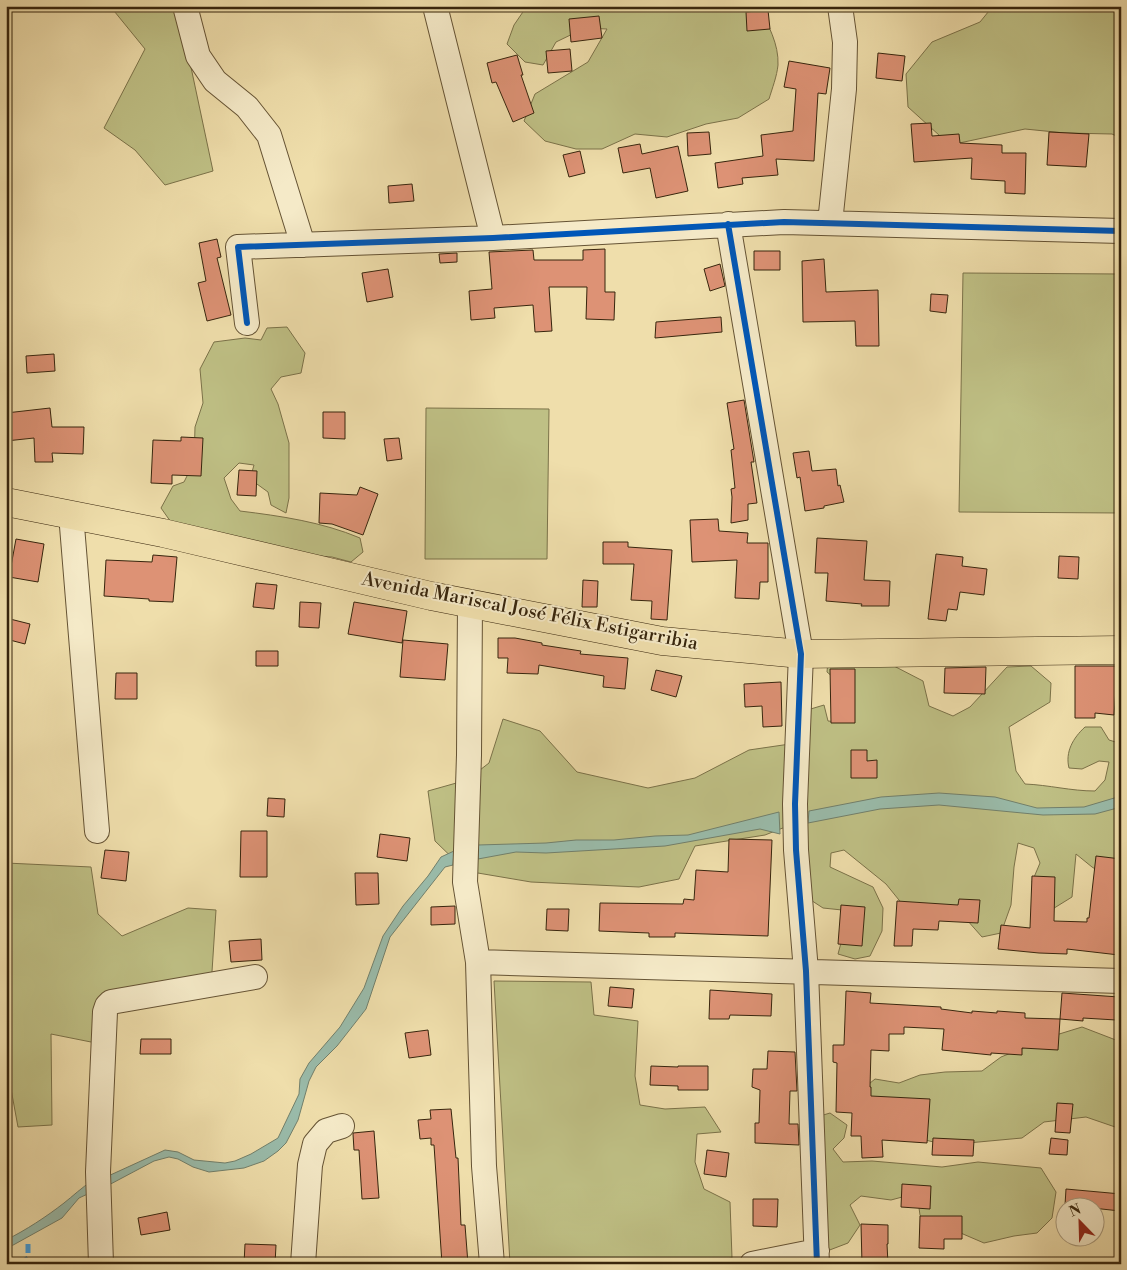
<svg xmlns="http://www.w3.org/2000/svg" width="1127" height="1270" font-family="'Libre Bodoni',serif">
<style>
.green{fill:#bfc085;stroke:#7b7249}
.water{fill:#9abcab;stroke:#72806c}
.building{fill:#dd9275;stroke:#37250d}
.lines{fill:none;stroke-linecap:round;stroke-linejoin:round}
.minor-casing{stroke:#655334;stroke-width:26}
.major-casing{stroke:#37250d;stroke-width:29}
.minor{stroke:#f5eac8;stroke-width:24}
.major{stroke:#efdeab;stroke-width:28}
.quiet{stroke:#3e9cde;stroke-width:5;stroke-dasharray:10 5;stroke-linecap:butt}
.cycleway-casing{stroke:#f5eac8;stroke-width:9}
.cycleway{stroke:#0057b8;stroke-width:6}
.labels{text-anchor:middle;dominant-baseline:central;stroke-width:4;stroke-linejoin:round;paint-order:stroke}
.street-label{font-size:19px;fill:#37250d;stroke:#f5eac8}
</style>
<rect width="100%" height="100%" fill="#efdeab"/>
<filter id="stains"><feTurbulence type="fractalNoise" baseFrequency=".004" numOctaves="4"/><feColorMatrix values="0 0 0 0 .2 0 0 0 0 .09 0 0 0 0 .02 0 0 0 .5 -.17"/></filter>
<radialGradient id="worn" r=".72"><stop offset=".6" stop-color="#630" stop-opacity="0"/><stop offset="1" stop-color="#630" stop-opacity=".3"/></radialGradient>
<path class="green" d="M110,6H178L213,171L165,185L135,150L104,128L145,49Z
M527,6H759C768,25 779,44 778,65C777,76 772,89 769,99L738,118L706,124L667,137L635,134L602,149H576L545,141L524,121L535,94L588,62L607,29L585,28L556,42L543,65L525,62L507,44L514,25Z
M993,6H1121V138L1112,134L1065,133L1025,129L950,145L908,107L906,74L932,42L980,22Z
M963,273L1121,274V513L959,512Z
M287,327L305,353L301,373L281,377L271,389L278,404L289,443V498L286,513L271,505L268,492L250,479L254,465L239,463L224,478L231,499L240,511C281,516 322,522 360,538L363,552L351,562L332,557L306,555L173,525L161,508L173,486L184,482L194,462L195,427L203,403L200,369L214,342L245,338L261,340L267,328Z
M426,408L549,409L547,559H425Z
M828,660L892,665L923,681L929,706L953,716L970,707L1007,667L1031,666L1051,683L1050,702L1009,727L1016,771L1025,784C1049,785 1071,791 1095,791L1105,780L1109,762L1099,761L1082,769L1069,768C1065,752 1073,738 1085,727H1101L1109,740L1119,743L1121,740V885L1092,867L1076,854L1072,897L1051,910L1032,882L1040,863L1034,848L1018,843L1014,867L1011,905L1001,933L982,937L967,920L903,905L886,884L844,850L831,853L830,867L873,887L883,908L882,931L870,956L855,959L838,954L844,932L842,910L823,908L800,893L804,711L824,705L828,721L839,722L840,683L827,672Z
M503,719L540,731L577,772L648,788L695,778L749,750L790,744L793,824L765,835L695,846L679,879L639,887L531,882L466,871L435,841L428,791L467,780L489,763Z
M6,863L91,867L98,914L122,936L188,908L216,910L211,987L112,1009L91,1042L51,1034L52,1125L18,1127L11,1089L6,1073Z
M494,981L591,982L594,1015L638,1021L635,1076L640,1105L665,1109L705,1107L721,1132L697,1134L695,1162L704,1189L730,1202L732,1258L690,1264H510Z
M1082,1027L1121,1042V1129L1086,1117L1044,1122L1022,1138L946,1145L917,1138L853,1097L875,1079L899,1083L920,1075L945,1072L982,1071L1001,1057L1056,1035Z
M830,1113L847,1125L844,1138L833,1149L843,1162L872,1161L942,1167L978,1162L1041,1168L1056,1192L1052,1218L1037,1233L1014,1236L984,1243L956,1231L926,1230L920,1215L918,1201L906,1196L891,1200L861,1196L850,1205L860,1225L848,1243L827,1251L810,1119Z"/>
<path class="water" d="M939,793L995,797L1037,808L1084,807L1121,796V807L1095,814L1043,815L939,805L880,809L808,823L809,811L881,797Z
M779,812L780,834L760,829L665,846L546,853L516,852L478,859V845L546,843L576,840H614L655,836L688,835Z
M454,851L453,865L445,867L390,937L366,1009L337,1046L316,1067L309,1081L298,1120L286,1143L278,1151L264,1161L244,1168L209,1172L193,1167L178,1159L169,1157L154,1161L105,1187L106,1177L165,1150L178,1152L194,1160L225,1163L235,1161L251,1154L278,1138L299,1094L300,1079L309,1063L340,1027L364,988L383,936L403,906L428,876L441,857Z
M92,1181V1192L79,1198L62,1218L6,1249V1240C26,1230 46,1217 64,1203C73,1196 81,1188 92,1181Z"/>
<path class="building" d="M768,10L770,29L747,31L746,12Z
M599,16L602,38L571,42L569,19Z
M570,49L572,71L548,73L546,51Z
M878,53L905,56L902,81L876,78Z
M517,55L523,75H521L534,113L513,122L496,82L492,83L487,63Z
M789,61L830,68L826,94L818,93L814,161L776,159L778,175L742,178L743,184L718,188L715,163L763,156L761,135L793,131L796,89L784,87Z
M931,123L932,136L959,134L960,143L1002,145V153H1026L1025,194L1005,193V181L971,179L972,158L914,162L911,124Z
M709,132L711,154L688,156L687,133Z
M1049,132L1089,134L1086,167L1047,165Z
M640,144L642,154L678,146L688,191L656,198L650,168L623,173L618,148Z
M580,151L585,173L569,177L563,155Z
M412,184L414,201L389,203L388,186Z
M217,239L221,257L217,258L231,315L207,321L198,283L206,281L199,243Z
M605,249V292H615L614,320L586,319L587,287H549L552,331L535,332L533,305L494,308L495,318L471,320L469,291L492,289L489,252L533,250L534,260H583V250Z
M754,251H780V270H754Z
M457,253V262L440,263L439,254Z
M824,259L826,292L878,290L879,346H856L855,321L803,322L802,261Z
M720,264L725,286L710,291L704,269Z
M388,269L393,297L367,302L362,273Z
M931,294L948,295L946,313L930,311Z
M721,317L722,332L655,338L656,322Z
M54,354L55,371L27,373L26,356Z
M744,400L754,462H751L757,503L748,504V520L731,523L732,497L731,489L735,488L731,450L734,449L727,403Z
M50,408L52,427H84L83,454L52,453L53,462H35L34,438L6,441V413Z
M323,412H345V439L323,438Z
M181,437L203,438L201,476L172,475V484L151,483L153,440L181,441Z
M399,438L402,459L387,461L384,439Z
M809,451L812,471L836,469L838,486L840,485L844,502L824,506V508L805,511L800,477L797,478L793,453Z
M239,470L257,471L256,496L237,495Z
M360,487L378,494L363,535L332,524L319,523L320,493L357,495Z
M718,519L719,531L748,533L747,543H768V582H760L759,599L735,598L737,560L692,562L690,520Z
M817,538L867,541L864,580L890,581L889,606H861L862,604L826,601L828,573H815Z
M16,539L44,544L38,582L9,577Z
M603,542H628V547L672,550L667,620L651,619L652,601L631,600L634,564H603Z
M936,554L963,557L962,566L987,569L984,595L960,592L957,610L948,609L946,621L928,619Z
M153,555L177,557L173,602L149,601V599L104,596L106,560L152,562Z
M1059,556L1079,557L1078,579L1058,578Z
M583,580L598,581L597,607H582Z
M256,583L277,585L274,609L253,607Z
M300,602L321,603L319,628L299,627Z
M354,602L407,611L402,643L348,634Z
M6,618L30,624L25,644L6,639Z
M498,638H515L542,643V645L581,651L580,654L628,658L625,689L603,687L604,676L539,665L538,674L507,673L508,658H498Z
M403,640L448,644L445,680L400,677Z
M256,651H278V666H256Z
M1075,666H1121V690L1116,689L1114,715L1095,713V718H1075Z
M986,667L985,694L944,693L945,668Z
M830,669H855V723H831Z
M656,670L682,676L676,697L651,690Z
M116,673H137V699H115Z
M781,682L782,726L763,727L762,706L745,707L744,684Z
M851,750H867V761L877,760V778H851Z
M268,798L285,799L284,817L267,816Z
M241,831H267V877H240Z
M380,834L410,838L407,861L377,857Z
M729,839L772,840L768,936L675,933V937H649V933L599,931L600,903L683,904L684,899L694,900L696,870L728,872Z
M105,850L129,852L126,881L101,878Z
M1096,856L1121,859V895L1118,921L1121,922L1119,955L1067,949V954L1039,953L998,949L1001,925L1030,928L1032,876L1055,877L1054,921L1087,922V918H1089Z
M355,873H378L379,904L356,905Z
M959,899L980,900L978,923L939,921L938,930L913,929L912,946H894L897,901L958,905Z
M841,905L865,907L862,946L838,944Z
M455,906V924L431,925V907Z
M547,909H569L568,931L546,930Z
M261,939L262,960L231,962L229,941Z
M610,987L634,989L632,1008L608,1006Z
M710,990L772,994L771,1016L730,1015L729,1019H709Z
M846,991L871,993L870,1003L941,1007V1009L972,1013V1011L997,1013V1011L1025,1013V1018L1060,1019L1058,1050L1022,1048V1055L991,1053V1055L942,1050L944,1029L904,1027V1034H889V1051L871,1050L870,1087H871V1096L930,1099L927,1143L882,1140L883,1157L862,1158L861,1136H851L852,1113L836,1112L837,1063L833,1062V1045H844Z
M1062,993L1119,997L1116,1020L1083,1018V1021L1060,1019Z
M428,1030L431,1055L409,1058L405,1033Z
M141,1039H171V1054H140Z
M768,1051L795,1052L797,1091H790L789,1124H798L799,1145L755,1143V1123H759L760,1090L752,1087L753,1069H767Z
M651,1066L678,1067V1066H708V1090H678V1086L650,1085Z
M1057,1103L1073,1104L1070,1133L1055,1132Z
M451,1109L456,1158H458L461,1225H465L468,1264H442L434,1145H431V1138L420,1139L418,1120L431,1119L430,1110Z
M374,1131L379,1198L362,1199L359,1150H354L353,1134V1133Z
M933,1138L974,1140L973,1156L932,1155Z
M1051,1138L1068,1140L1067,1155L1049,1154Z
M707,1150L729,1153L726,1177L704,1174Z
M902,1184L931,1186L930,1209L901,1207Z
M1066,1189L1121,1194L1120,1211L1065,1205Z
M753,1199H778L777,1227L753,1226Z
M167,1212L170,1230L141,1235L138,1218Z
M920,1216H962V1239H944V1249L919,1248Z
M861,1224L888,1225V1244H887L888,1264H862Z
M245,1244L276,1245L275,1264H244Z"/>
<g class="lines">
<g class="minor-casing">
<path id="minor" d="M185,6L198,56L215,81L247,107L269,135L303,245
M435,6L493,238
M830,223L844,89L845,42L840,6
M728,224L801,654L795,804L796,850L806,971L817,1264
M247,323L238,247L493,238L784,222L1121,231
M71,514L97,831
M470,603L469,755L465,882L478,962L484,1166L492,1264
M478,962L1121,981
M101,1264L98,1172L105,1012L107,1006L111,1002L255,977
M303,1264L310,1165L315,1144L326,1131L342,1126
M752,1264L817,1251"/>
</g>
<g class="major-casing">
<path id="major" d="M6,502L163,533L431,596L662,641L801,654L1121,650"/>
</g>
<use href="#minor" class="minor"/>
<use href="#major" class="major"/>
<path class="quiet" d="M20,1264L28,1258V1244"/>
<g class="cycleway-casing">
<path id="cycleway" d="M728,224L801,654L795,804L796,850L806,971L817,1264
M247,323L238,247L493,238L784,222L1121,231"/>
</g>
<use href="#cycleway" class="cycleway"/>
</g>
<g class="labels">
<g class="street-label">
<text transform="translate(530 611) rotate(11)">Avenida Mariscal José Félix Estigarribia</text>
</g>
</g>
<rect width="1127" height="1270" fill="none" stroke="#efdeab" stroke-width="25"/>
<rect x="8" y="8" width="1112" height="1255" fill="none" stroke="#37250d" stroke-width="2.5"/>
<rect x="12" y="12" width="1102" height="1245" fill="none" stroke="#37250d"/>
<g transform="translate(1080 1222) rotate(337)"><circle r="24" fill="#f5eac8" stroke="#a99b7d"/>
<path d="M0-4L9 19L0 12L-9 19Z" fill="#8f2418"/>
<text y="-8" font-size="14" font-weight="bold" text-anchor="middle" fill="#37250d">N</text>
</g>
<rect width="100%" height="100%" filter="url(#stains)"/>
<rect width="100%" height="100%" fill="url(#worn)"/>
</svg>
